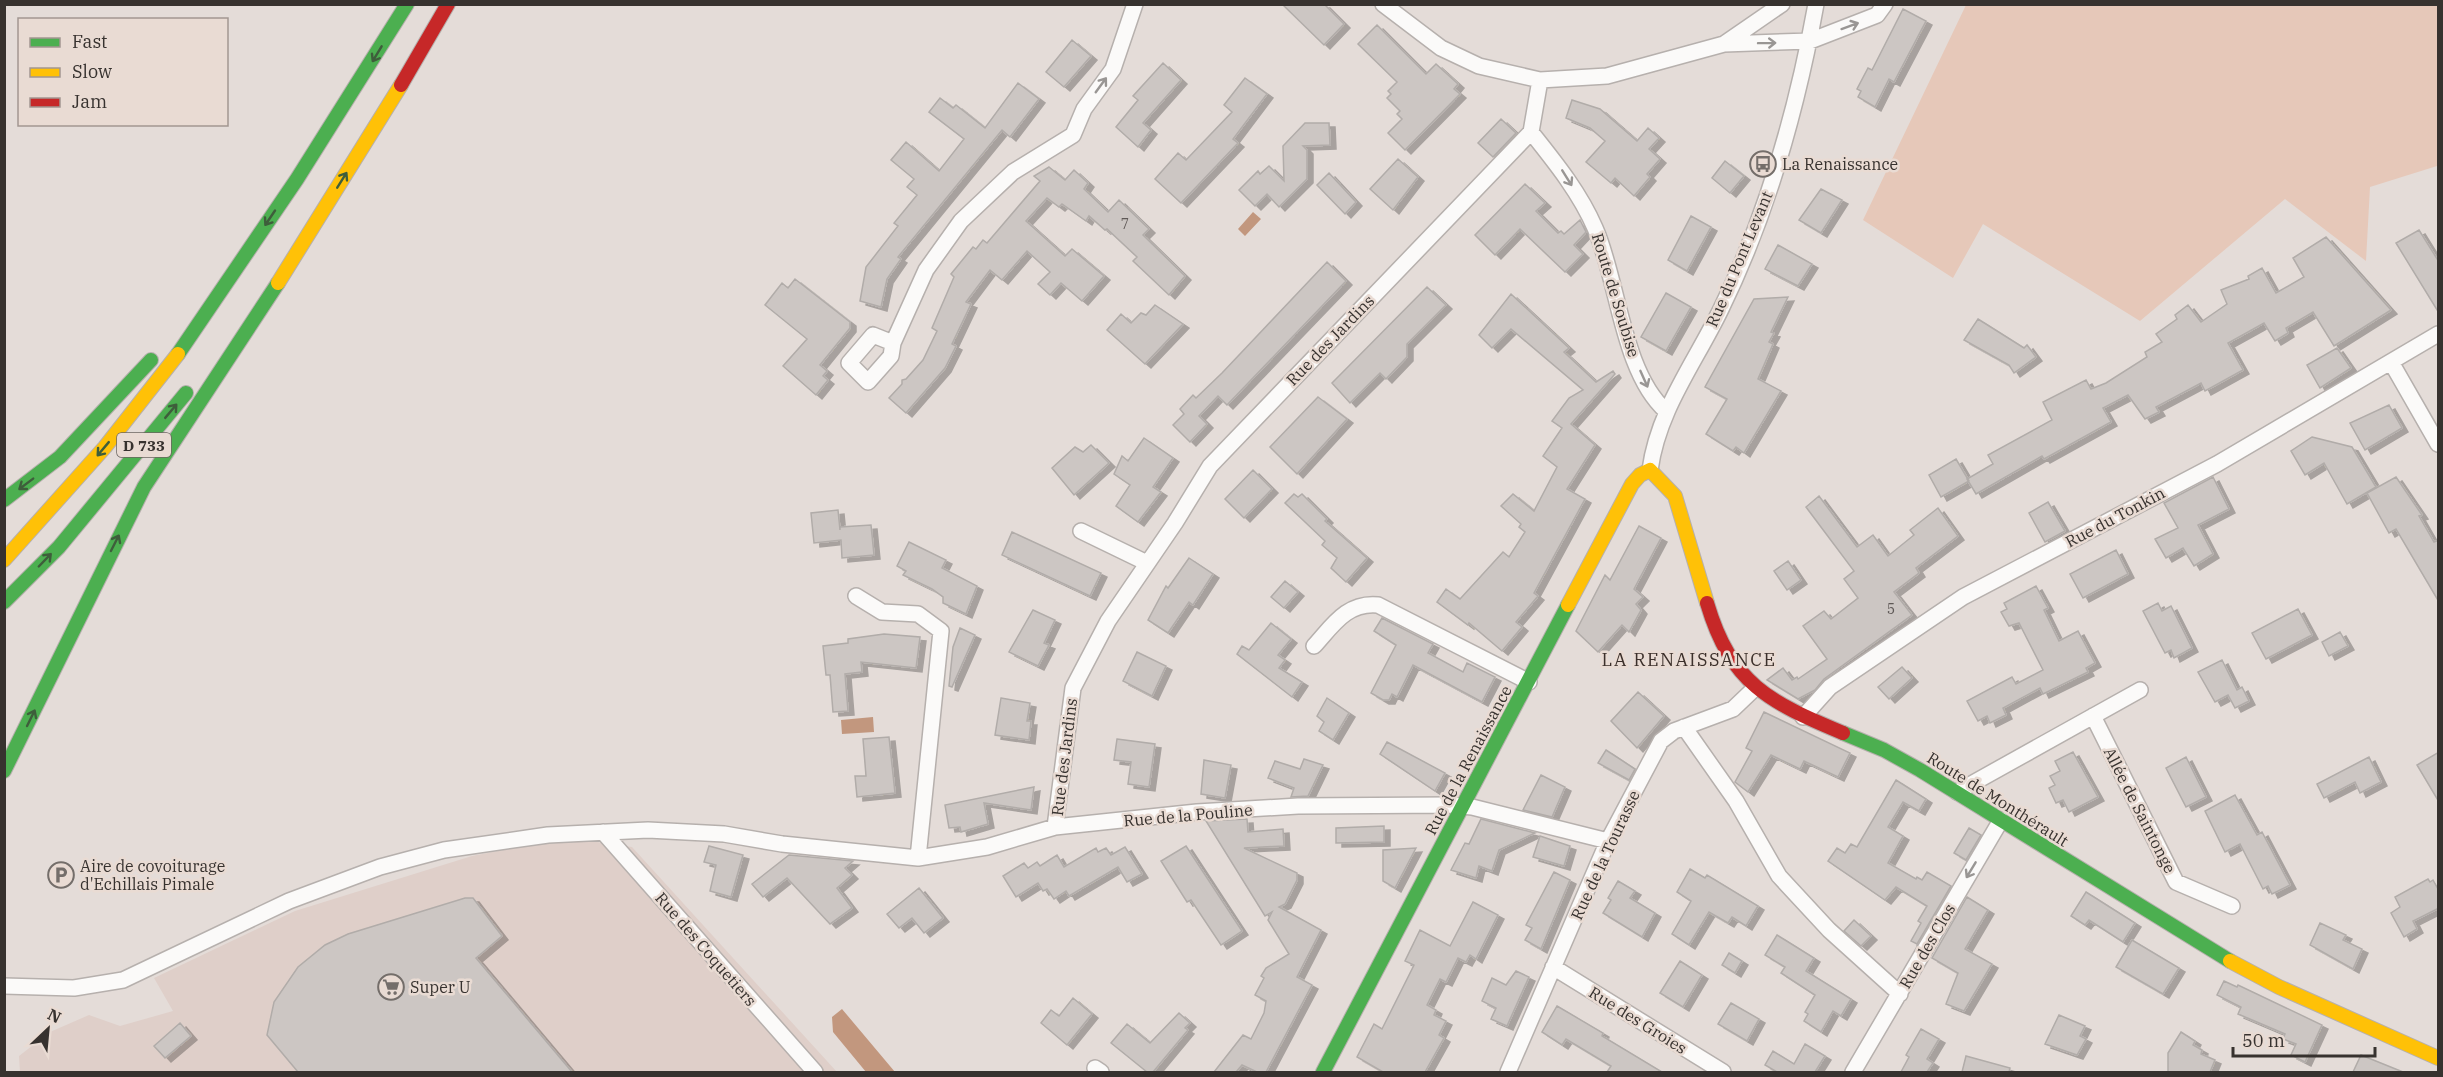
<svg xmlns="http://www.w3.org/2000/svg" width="2443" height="1077" font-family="'IBM Plex Serif',serif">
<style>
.built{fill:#dfcfc9}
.green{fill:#e6c8b9}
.water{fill:#c2977e}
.building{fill:#ccc6c3;stroke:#b1aca9;stroke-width:1.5;filter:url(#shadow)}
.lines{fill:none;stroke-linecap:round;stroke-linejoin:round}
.street-casing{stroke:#b6b0ad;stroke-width:18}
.fast-casing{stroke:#b6b0ad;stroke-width:16}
.slow-casing{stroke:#b6b0ad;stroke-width:16}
.jam-casing{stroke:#b6b0ad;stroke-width:16}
.street{stroke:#fbfaf9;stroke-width:15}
.fast{stroke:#4caf50;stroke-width:14}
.slow{stroke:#ffc107;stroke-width:14}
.jam{stroke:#c62828;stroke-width:14}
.oneway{stroke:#999694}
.oneway2{stroke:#3e5e3b}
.labels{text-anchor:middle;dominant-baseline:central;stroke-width:5;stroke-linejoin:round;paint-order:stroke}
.number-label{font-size:14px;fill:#5e5856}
.shield{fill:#e9dbd3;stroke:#6c6560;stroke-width:1.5}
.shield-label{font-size:15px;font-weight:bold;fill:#37322f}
.poi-label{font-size:16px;fill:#37322f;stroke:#e9dbd3;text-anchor:start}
.street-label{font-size:16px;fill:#37322f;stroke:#e9dbd3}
.neighbourhood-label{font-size:18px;letter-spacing:1.5px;fill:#3c302b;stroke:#e9dbd3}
</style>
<defs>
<filter id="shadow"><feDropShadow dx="6" dy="4" stdDeviation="0" flood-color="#0004"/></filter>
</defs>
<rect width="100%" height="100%" fill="#e4dcd8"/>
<path class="built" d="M550,841L597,842L632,847L837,1072H20L19,1056L50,1032L89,1015L120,1026L173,1011L154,978L295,911L472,856Z"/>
<path class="green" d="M1966,5H2438V168L2437,166L2370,187L2366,261L2285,199L2140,321L1983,224L1953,278L1863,220Z"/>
<path class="water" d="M1253,212L1261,219L1245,236L1238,229Z
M873,717L874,732L842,734L841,720Z
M842,1009L895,1072H866L833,1032L832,1017Z"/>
<path class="building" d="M1282,4H1324L1344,24L1324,45Z
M1903,9L1926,21L1894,82L1889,79L1875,107L1858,97L1861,91L1857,89L1868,68L1872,70Z
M1377,25L1426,74L1436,64L1458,84L1454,89L1460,94L1405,150L1388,133L1402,119L1397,114L1400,111L1387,98L1391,94L1388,91L1397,82L1358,44Z
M1072,40L1091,56L1064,87L1046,72Z
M1163,63L1181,80L1143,123L1151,130L1138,147L1116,127L1138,100L1133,96Z
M1245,78L1267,94L1233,139L1238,143L1181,203L1155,179L1178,153L1186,160L1232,112L1224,105Z
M1018,83L1039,99L1010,137L1002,130L898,257L901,259L887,279L881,307L860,301L866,267L898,226L894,223L917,195L907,187L914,179L891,160L906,142L939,171L964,139L929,112L940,98L953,108L956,105L985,128Z
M1572,100L1600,109L1637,141L1648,128L1659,138L1649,149L1660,159L1647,174L1650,177L1634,196L1615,178L1611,183L1586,162L1605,141L1590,128L1566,118Z
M1501,119L1516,133L1493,157L1478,143Z
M1305,123H1329L1330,145L1303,146L1307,150V179L1279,207L1267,194L1255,206L1239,190L1258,171L1260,174L1269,166L1284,181L1283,146Z
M1398,159L1418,177L1393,210L1370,189Z
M1725,161L1744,176L1730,193L1712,178Z
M1049,167L1065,180L1074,170L1088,183L1084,189L1108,212L1119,200L1149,229L1143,235L1185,276L1169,295L1133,261L1137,257L1107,229L1105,230L1089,216L1086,221L1062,204L1059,207L1047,198L1026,221L1065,256L1072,249L1104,276L1082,301L1061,283L1050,295L1038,284L1050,272L1027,251L1002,280L990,270L966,302L971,304L952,344L956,346L945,368L906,413L889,398L902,384V380L906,379L923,360L937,331L932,328L954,277L951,274L973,247L976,249L983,240L987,243L1040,181L1034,176Z
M1329,173L1356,202L1345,214L1317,185Z
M1525,184L1545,203L1536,211L1558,233L1561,231L1564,234L1580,220L1586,232L1574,245L1583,254L1565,272L1520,229L1495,255L1475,235Z
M1821,189L1842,200L1821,233L1799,220Z
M1691,216L1711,227L1687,271L1668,260Z
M2419,230L2439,262V313L2396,243Z
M2326,237L2391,310L2334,346L2313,312L2286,328L2288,333L2275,341L2264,323L2228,343L2243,370L2205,391L2201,383L2156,407L2159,412L2145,419L2128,395L2103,408L2111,422L2044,459L2042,456L1976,494L1967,479L1993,464L1988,455L2052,420L2043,402L2086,380L2091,389L2106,383L2147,357L2145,352L2162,342L2156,334L2177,319L2175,315L2188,305L2201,322L2227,304L2221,290L2249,279L2248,276L2262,268L2276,293L2304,277L2293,258Z
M1778,245L1812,264L1798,286L1765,269Z
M1327,262L1346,281L1227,405L1218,396L1199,416L1207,424L1190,442L1173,425L1184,414L1180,409L1193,395L1196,398L1222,373Z
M795,279L850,322V328L820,365L827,371L823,376L828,380L816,395L783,366L807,339L765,305L782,283L788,288Z
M1427,287L1446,305L1407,344V357L1386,379L1380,373L1350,403L1332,383Z
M1666,293L1691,307L1666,351L1641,337Z
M1511,294L1569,348L1564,352L1596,382L1613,371L1615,374L1571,424L1595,445L1567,489L1585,499L1534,593L1538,596L1516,622L1522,627L1502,651L1469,623L1468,625L1437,602L1446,589L1460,599L1503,552L1509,557L1525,532L1519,527L1521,524L1501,506L1513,494L1534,511L1557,467L1543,456L1562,428L1552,421L1569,398L1583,390L1511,329L1492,348L1479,335Z
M1788,297L1771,332L1774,333L1769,342L1773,344L1758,379L1781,391L1744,453L1736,447L1733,451L1706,434L1727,399L1705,387L1754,299Z
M1155,305L1183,324L1145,364L1107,330L1121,314L1131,323L1141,313L1146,315Z
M1978,319L2024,348L2027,345L2036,357L2014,373L2009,365L1964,340Z
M2337,348L2351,368L2320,388L2307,365Z
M1318,397L1347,419L1297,474L1270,447Z
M2389,405L2402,428L2365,450L2350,423Z
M2312,437L2352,447L2376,487L2347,504L2324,463L2305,475L2291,451Z
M1144,438L1173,458L1153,487L1161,492L1138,522L1116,506L1130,485L1114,474L1122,456L1128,461Z
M1091,445L1109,463L1074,495L1052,468L1075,447L1083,452Z
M1956,459L1969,481L1941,497L1929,475Z
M1253,470L1272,489L1244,518L1225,499Z
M2213,477L2229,509L2198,525L2213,554L2194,566L2183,548L2166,558L2155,539L2178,528L2164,503Z
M2396,477L2422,515L2419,516L2434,542L2439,540V602L2396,529L2389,533L2367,493Z
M1294,494L1298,497L1302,494L1327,519L1325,521L1367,558L1346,582L1331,568L1337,558L1322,545L1325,541L1285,503Z
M1819,496L1857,547L1873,535L1888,556L1914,535L1910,530L1938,508L1958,536L1916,568L1919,573L1894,592L1912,615L1824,679L1815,690L1798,699L1767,680L1783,668L1792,680L1797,677L1798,679L1827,659L1803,626L1824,611L1831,619L1858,598L1844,579L1854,571L1806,507Z
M2048,502L2065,531L2045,542L2029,513Z
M838,510L840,530V527L871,525L874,555L842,558L841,540L814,543L811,513Z
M1639,526L1661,538L1634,589L1643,597L1636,604L1641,610L1629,632L1622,625L1598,652L1576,631L1605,575L1610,580Z
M1012,532L1101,573L1090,596L1002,555Z
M909,542L946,560L942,568L977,586L966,614L943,603V597L932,589L903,575L906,571L897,566Z
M2116,550L2128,574L2083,598L2070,574Z
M1189,558L1213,574L1193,605L1189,602L1168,633L1148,620L1166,586L1168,588Z
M1788,561L1801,580L1787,590L1774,571Z
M1285,581L1298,592L1284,608L1271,597Z
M2036,586L2048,608L2044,610L2059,641L2078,631L2095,663L2086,668L2088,672L2043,694L2040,688L2003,708L2006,715L1990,723L1987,716L1978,721L1967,701L2012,677L2016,684L2043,670L2019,623L2009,626L2001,612L2007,609L2004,603Z
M2158,603L2162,611L2171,606L2192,648L2174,658L2171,650L2165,653L2143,611Z
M2298,609L2312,635L2266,659L2252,633Z
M1033,610L1055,620L1044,643L1049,645L1038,666L1009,652Z
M1382,618L1433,644L1428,653L1463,672L1467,663L1495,677L1482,702L1413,665L1397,697L1392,694L1389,700H1383L1371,693L1396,645L1374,631Z
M1271,623L1291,639L1278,655L1285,660L1279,668L1302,682L1292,697L1237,654L1242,646L1249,650Z
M960,628L975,635L952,687L949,686L953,647Z
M2340,632L2348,646L2329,656L2322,642Z
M884,634L920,637L916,668L861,662L862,672L845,674L848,711L833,712L830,675H826L823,646L848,643V639Z
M1137,652L1166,666L1152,696L1123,681Z
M2222,660L2237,690L2242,687L2249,701L2235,708L2228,695L2215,702L2198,672Z
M1902,667L1912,678L1889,699L1878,687Z
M1638,692L1664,716L1637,748L1611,721Z
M1001,698L1030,703L1027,721H1031L1029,740L995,735Z
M1327,698L1349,713L1333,740L1319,731L1324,722L1317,716Z
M1764,712L1850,753L1838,777L1804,761L1800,769L1771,755L1748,792L1735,782L1752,751L1746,748Z
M889,737L895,793L857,797L855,776H866L863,739Z
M1117,739L1155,744L1149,787L1128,784L1131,762L1114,760Z
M1387,742L1445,773L1435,791L1380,754Z
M1606,750L1635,769L1629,780L1598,763Z
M2073,752L2098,797L2069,812L2063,800L2056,803L2049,788L2055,785L2050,776L2060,771L2055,761Z
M2439,752V802L2417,765Z
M2186,757L2206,797L2186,807L2166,768Z
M2369,757L2381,782L2360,793L2355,782L2324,798L2317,784Z
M1304,759L1323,765L1308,796L1291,797L1294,788L1268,778L1275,761L1300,769Z
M1204,760L1231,765L1225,798L1201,794Z
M1541,775L1565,787L1552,817L1523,810Z
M1896,780L1926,799L1919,811L1903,802L1888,827L1903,836L1888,863L1916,879L1917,877L1922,880L1927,872L1951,886L1917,944L1911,941L1921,923L1918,921L1927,906L1896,887L1885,900L1828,861L1837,848L1845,853L1851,844L1857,847Z
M1034,787L1031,810L984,803L988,824L961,832L960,827L949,828L945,805Z
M2235,795L2257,835L2262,832L2290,885L2272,894L2268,886L2263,889L2240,844L2225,852L2205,811Z
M1247,819L1248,832L1283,829L1284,846L1244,848L1297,873V880L1285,904L1279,907L1321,930L1297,977L1312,985L1266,1072H1257L1242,1065L1236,1072H1214L1243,1035L1251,1039L1264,1013L1266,1001L1255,995L1264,978L1261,976L1266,968L1289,954L1268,920L1272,912L1265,916L1206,821Z
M1481,819L1535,833L1499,850L1492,871L1479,866L1476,878L1451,870L1465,843L1469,844Z
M1384,826V842L1336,843V828Z
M1969,828L1981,835L1966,860L1954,853Z
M1540,836L1570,846L1564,866L1533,857Z
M709,846L743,855L731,897L710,891L716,865L704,862Z
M1186,846L1242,931L1221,945L1191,900L1187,902L1161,861Z
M1125,847L1142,874L1127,882L1118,867L1069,896L1066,891L1054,899L1047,889L1043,891L1038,883L1016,897L1003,876L1024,863L1028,868L1037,862L1040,866L1057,855L1064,867L1096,848L1098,852L1106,848L1111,855Z
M1416,848L1395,888L1383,881V850Z
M789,855L853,861L845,868L852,875L837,888L852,908L830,924L787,878L763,897L752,884Z
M1690,869L1705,878L1707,875L1758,906L1746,926L1732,917L1728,923L1709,912L1689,945L1672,934L1691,901L1677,892Z
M1554,872L1570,880L1541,949L1525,940L1532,928L1526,925Z
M2428,879L2430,882L2433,880L2439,891V908L2413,921L2417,929L2404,937L2391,913L2400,907L2395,897Z
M1618,881L1635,891L1630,898L1655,913L1642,937L1603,913L1611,900L1608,898Z
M919,888L943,918L924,933L912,918L899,928L887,914Z
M2086,892L2135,923L2123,942L2089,920L2085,925L2071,916Z
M1967,897L1988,910L1965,949L1992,964L1964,1011L1946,1004L1958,973L1932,958Z
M465,898H473L502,936L476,958L572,1072H298L267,1035L274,1002L298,967L325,945L348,934Z
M1473,902L1498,915L1476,959L1470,955L1466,962L1458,958L1446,982L1440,979L1427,1005L1436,1010L1434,1015L1446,1021L1439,1035L1444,1038L1425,1072H1383L1357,1057L1374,1024L1382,1029L1414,965L1405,961L1420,930L1450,946Z
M1854,920L1871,936L1861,946L1844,931Z
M2320,923L2346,935L2343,940L2362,949L2353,969L2310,945Z
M1777,935L1814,958L1806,971L1851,999L1841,1016L1833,1011L1821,1032L1804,1021L1808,1014L1805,1012L1815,995L1781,973L1785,967L1765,955Z
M2132,940L2179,968L2163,994L2116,967Z
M1729,953L1742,961L1735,973L1722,965Z
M1680,961L1702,975L1683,1007L1660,993Z
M1516,971L1529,977L1507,1026L1491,1019L1496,1008L1482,1001L1492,978L1506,985Z
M2224,981L2237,987L2238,985L2322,1025L2305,1062L2291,1055L2296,1044L2283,1039L2285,1034L2238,1014L2241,1007L2217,995Z
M1073,998L1092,1014L1067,1045L1041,1023L1051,1010L1059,1016Z
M1731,1003L1759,1019L1747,1041L1718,1024Z
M1557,1006L1603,1033L1602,1036L1662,1072H1607L1611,1066L1566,1039L1562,1045L1542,1032Z
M1179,1013L1190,1023L1185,1028L1188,1030L1153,1072H1147L1111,1043L1127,1024L1150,1043Z
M2059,1015L2085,1026L2080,1036L2086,1039L2077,1055L2045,1044Z
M180,1023L191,1036L165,1058L154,1046Z
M1921,1029L1939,1039L1927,1059L1933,1063L1927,1072H1901L1909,1057L1906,1055Z
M2181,1032L2195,1041L2193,1045L2202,1050L2201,1054L2215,1060L2210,1072H2168V1053Z
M1805,1044L1825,1056L1815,1072H1777L1765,1065L1773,1051L1794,1064Z
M2361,1055L2403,1072H2353Z
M1966,1056L2010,1068L2009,1072H1962Z"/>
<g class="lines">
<g class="street-casing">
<path id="street" d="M1383,4L1441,48L1479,66L1540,80L1607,76L1724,44L1810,41L1877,15L1885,4
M1724,44L1782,4
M1540,80L1531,132C1555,162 1580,193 1595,228C1618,279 1622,372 1666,411
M893,343L873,335L849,363L868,382L891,356L893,343L926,270L961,221L1013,172L1073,135L1084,109L1113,69L1135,4
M2391,362L2438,444
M1650,470C1658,410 1695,363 1721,309C1768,213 1797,109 1816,4
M1081,531L1147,563
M856,596L882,612L918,614L941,631L918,858
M1314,646C1333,625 1347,602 1378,605L1529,682
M2093,716L2176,882L2232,906
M1803,717L1830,687L1963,597L2217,464L2438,334
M1684,727L1736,801L1779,876L1829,930L1900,994
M1957,792L2140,690
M1055,827L1073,688L1108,621L1175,523L1210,466L1531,132
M603,832L815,1072
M1553,967L1723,1072
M4,986L74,988L123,980L289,901L380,867L444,850L548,835L648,830L724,834L782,844L918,858L987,847L1055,827L1197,812L1298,806L1451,805L1472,807L1608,841
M1095,1068L1101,1072
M1508,1072L1608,841L1661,741L1674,731L1733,709L1755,688
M1853,1072L2001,820"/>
</g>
<g class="fast-casing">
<path id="fast" d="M178,354L297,179L407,4
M4,500L60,457L151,360
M4,602L59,547L186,393
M1843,733L1884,750L1920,770L2230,961
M4,771L144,487L278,283
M1323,1072L1568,605"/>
</g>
<g class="slow-casing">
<path id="slow" d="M278,283L401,85
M4,560L105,447L178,354
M1568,605L1632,484L1640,475L1650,470L1675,496L1707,603
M2230,961L2279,987L2438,1058"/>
</g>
<g class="jam-casing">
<path id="jam" d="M401,85L448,4
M1707,603C1731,684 1769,702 1843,733"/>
</g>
<use href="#street" class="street"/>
<use href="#fast" class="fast"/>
<use href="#slow" class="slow"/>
<use href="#jam" class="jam"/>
</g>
<defs><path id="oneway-shaft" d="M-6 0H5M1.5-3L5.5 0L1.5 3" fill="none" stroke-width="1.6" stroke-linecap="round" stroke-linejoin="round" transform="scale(1.5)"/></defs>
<g class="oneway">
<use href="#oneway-shaft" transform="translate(1850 26) rotate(-20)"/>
<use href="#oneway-shaft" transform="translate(1767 43) rotate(-1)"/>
<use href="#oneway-shaft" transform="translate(1101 85) rotate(-54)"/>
<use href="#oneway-shaft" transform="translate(1567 178) rotate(58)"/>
<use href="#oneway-shaft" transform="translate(1644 379) rotate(66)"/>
<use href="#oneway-shaft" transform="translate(1971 870) rotate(121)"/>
</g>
<g class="oneway2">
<use href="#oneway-shaft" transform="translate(377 54) rotate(121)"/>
<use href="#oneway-shaft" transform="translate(342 180) rotate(-58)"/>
<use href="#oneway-shaft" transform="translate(270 218) rotate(124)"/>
<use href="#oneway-shaft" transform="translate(171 411) rotate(-50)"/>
<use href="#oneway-shaft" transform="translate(103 449) rotate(130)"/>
<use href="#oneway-shaft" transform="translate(26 484) rotate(143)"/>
<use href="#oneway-shaft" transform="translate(115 543) rotate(-63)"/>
<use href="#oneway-shaft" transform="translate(45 560) rotate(-46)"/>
<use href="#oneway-shaft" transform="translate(31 718) rotate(-64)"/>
</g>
<defs>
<g id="bus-ring" transform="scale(1.35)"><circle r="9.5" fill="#e9dbd3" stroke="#746e6a" stroke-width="1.5"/><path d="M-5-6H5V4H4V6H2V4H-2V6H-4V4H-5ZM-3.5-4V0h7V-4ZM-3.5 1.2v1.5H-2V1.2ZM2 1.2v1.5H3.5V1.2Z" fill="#746e6a"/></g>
<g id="parking-ring" transform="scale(1.35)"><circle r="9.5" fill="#e9dbd3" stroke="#746e6a" stroke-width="1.5"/><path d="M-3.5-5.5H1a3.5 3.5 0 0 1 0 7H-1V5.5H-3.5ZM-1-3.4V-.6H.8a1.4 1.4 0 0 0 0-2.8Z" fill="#746e6a"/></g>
<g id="supermarket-ring" transform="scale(1.35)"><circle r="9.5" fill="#e9dbd3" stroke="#746e6a" stroke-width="1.5"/><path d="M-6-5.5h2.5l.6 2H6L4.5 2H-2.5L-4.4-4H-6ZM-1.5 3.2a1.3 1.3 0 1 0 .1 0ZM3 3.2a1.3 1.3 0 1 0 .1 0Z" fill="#746e6a"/></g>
</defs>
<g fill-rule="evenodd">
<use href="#bus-ring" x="1763" y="164"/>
<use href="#parking-ring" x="61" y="875"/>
<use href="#supermarket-ring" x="391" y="987"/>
</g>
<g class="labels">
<g class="number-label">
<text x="1125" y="224">7</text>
<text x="1891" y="609">5</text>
</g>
<rect class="shield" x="117" y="433" width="54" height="24" rx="4.5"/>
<g class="shield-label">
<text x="144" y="445">D 733</text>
</g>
<g class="poi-label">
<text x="1782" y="164">La Renaissance</text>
<text x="80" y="866">Aire de covoiturage<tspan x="80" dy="18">d'Echillais Pimale</tspan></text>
<text x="410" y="987">Super U</text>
</g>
<g class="street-label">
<text transform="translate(1739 259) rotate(-67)">Rue du Pont Levant</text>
<text transform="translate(1616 295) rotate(73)">Route de Soubise</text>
<text transform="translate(1330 340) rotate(-46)">Rue des Jardins</text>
<text transform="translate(2115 517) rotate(-28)">Rue du Tonkin</text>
<text transform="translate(1064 757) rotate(-83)">Rue des Jardins</text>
<text transform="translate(1468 760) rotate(-62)">Rue de la Renaissance</text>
<text transform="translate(1998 799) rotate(32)">Route de Monthérault</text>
<text transform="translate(2140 810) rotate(63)">Allée de Saintonge</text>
<text transform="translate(1188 815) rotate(-5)">Rue de la Pouline</text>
<text transform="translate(1605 855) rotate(-65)">Rue de la Tourasse</text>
<text transform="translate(1927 946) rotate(-60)">Rue des Clos</text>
<text transform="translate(706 949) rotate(49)">Rue des Coquetiers</text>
<text transform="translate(1638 1020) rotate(32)">Rue des Groies</text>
</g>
<g class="neighbourhood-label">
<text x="1689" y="659">LA RENAISSANCE</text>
</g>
</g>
<rect width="2443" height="1077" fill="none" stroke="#37322f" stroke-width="12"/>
<rect x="18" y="18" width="210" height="108" fill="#e9dbd3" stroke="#a29791" stroke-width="1.5"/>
<rect x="30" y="38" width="30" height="9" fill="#4caf50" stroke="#a29791" stroke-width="1.5"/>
<text x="72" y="48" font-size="18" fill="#37322f">Fast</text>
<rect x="30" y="68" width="30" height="9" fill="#ffc107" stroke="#a29791" stroke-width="1.5"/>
<text x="72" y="78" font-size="18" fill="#37322f">Slow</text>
<rect x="30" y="98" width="30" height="9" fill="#c62828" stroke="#a29791" stroke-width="1.5"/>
<text x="72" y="108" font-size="18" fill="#37322f">Jam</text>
<g transform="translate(48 1029) rotate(26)" stroke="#e9dbd3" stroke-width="4.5" paint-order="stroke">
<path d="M0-4.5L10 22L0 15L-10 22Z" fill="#37322f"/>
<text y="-9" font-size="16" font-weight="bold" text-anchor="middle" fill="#37322f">N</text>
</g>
<path d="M2233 1047v9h142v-9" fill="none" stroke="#37322f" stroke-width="3"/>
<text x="2242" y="1047" font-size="18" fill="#37322f" stroke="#e9dbd3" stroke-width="4.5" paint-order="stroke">50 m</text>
</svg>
